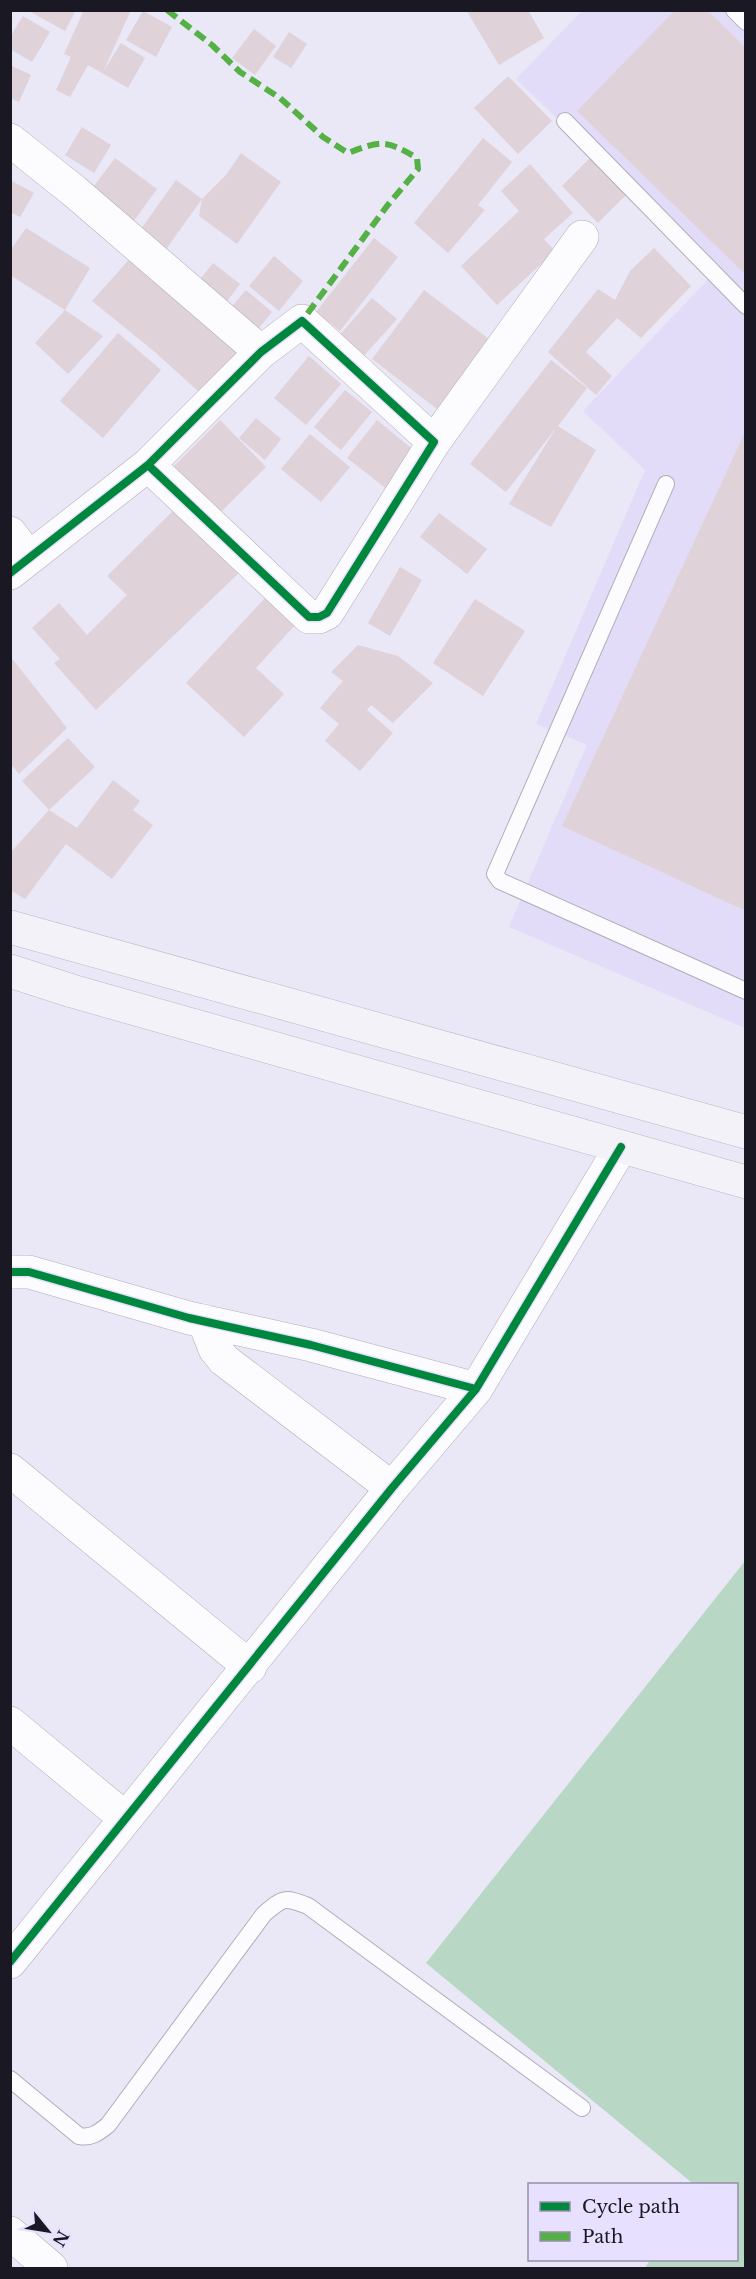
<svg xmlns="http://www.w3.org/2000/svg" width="756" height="2279" font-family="'Libre Baskerville',serif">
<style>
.built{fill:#e2dcf8}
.green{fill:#b8d8c5}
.building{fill:#dfd2d9}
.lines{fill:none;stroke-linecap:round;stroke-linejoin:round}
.lane-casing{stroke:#b0adba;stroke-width:18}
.street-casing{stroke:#b0adba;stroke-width:34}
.primary-casing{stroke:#bbb7c7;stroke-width:34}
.lane{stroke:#fcfbfe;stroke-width:16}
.street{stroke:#fcfbfe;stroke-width:33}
.primary{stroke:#f3f2f8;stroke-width:33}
.quiet{stroke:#55b145;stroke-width:6;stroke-dasharray:12 6;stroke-linecap:butt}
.cycleway-casing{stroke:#e7e0fe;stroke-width:11}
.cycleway{stroke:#00873e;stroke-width:8}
</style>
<rect width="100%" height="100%" fill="#eae7f7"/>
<path class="built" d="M582,11H745V1028L509,927L587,745L536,724L645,470L583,411L716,271L516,79Z"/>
<path class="green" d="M745,1561V2268H645L650,2260H736V2184H691V2182L426,1963Z"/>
<path class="building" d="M27,10H76L65,31Z
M84,10H131L103,72L121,43L145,58L128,88L88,65L70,97L56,90L71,57L64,54Z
M471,10H528L544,38L499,65L468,13Z
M675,10H707L746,48V275L577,111Z
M143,11L172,27L156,57L126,40Z
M23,16L50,32L32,62L10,49V37Z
M254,29L276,46L255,75L232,58Z
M289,32L307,44L291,68L273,57Z
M10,65L31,75L19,102L10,98Z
M508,76L552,121L518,154L474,108Z
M82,127L111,145L94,173L65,155Z
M483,138L512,162L478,205L485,210L448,253L414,223Z
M241,153L281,182L237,244L199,216L202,199L226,175Z
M115,158L157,189L133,222L91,190Z
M590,158L626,195L598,223L562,186Z
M530,164L573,213L544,239L555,251L497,305L461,266L519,211L501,191Z
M10,180L34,193L20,217L10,212Z
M176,180L202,199L164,252L138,233Z
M26,228L90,268L65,310L103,336L68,374L35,343L65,310L10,275V251Z
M374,238L398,257L340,331L316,312Z
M654,248L691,286L641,338L617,318L586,352L612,376L596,395L548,352L598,289L615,300L630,271Z
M134,254L241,353L200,393L155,352L92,301Z
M274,256L303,281L279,311L249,286Z
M213,263L240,284L222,308L194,287Z
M246,290L272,312L254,334L227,312Z
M424,290L489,339L437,409L372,359Z
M372,298L397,319L361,359L337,338Z
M118,333L161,370L103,438L60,401Z
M309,356L341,384L306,425L274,398Z
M551,360L587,388L558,426L596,450L551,527L509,504L556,428L506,492L470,464Z
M345,390L372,412L341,450L314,427Z
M256,418L281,439L265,460L239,438Z
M220,420L266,467L213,520L167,473Z
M377,420L417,453L388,490L347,458Z
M746,430V911L562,826Z
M310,434L350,467L321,502L281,469Z
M179,505L242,570L96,710L54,663L60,659L32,628L59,603L87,635L127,595L107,576Z
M439,513L487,549L467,574L420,537Z
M400,567L422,580L390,636L368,623Z
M265,598L295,625L256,668L284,694L244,737L186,683Z
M475,599L525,631L483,696L433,663Z
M358,645L398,656L433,683L393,723L371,705L367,710L393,733L360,771L325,741L339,724L320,708L343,681L331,672Z
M10,656L67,728L19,774L10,763Z
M68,738L95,767L49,810L22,781Z
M113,780L140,801L133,810L153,825L112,879L66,844L25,899L10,890V853L49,810L77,828Z"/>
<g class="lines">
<g class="lane-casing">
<path id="lane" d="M734,10L746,22
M565,121L746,306
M666,484L495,874L500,881L746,991
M10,2079L79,2136C92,2138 98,2133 108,2125L264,1914C284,1897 284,1897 308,1906L582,2108"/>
</g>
<g class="street-casing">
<path id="street" d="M10,140L74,191L261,352
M434,442L582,237
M10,533L29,558
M10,573L148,465L261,352L302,321L434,442L327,613L319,617H309L148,465
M10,1272H29L189,1318L311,1345L476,1389
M204,1321L215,1349L224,1360L392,1488
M10,1470L250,1667
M10,1723L125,1818
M10,1962L392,1488L476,1389L621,1147
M10,2233L51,2268"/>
</g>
<g class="primary-casing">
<path id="primary" d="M10,927L746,1132
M10,971L72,991L746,1182"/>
</g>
<use href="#lane" class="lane"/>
<use href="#street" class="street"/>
<use href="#primary" class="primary"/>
<path class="quiet" d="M167,10L212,45L240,72L280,98L323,137L348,153C381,140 387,140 417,158L418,169L387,206L302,321"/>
<g class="cycleway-casing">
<path id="cycleway" d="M10,573L148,465L261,352L302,321L434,442L327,613L319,617H309L148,465
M10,1272H29L189,1318L311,1345L476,1389
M10,1962L392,1488L476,1389L621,1147"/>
</g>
<use href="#cycleway" class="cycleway"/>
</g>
<rect width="756" height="2279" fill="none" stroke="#1a1822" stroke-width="24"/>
<rect x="528" y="2183" width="210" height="78" fill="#e7e0fe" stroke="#9590a6" stroke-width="1.5"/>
<rect x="540" y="2202" width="30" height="9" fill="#00873e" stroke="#9590a6" stroke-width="1.5"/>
<text x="582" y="2213" font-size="18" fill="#1a1822">Cycle path</text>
<rect x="540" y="2232" width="30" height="9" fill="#55b145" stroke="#9590a6" stroke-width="1.5"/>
<text x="582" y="2243" font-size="18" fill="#1a1822">Path</text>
<g transform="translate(48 2231) rotate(120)" stroke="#e7e0fe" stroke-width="4.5" paint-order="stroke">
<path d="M0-4.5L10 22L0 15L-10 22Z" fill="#1a1822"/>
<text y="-9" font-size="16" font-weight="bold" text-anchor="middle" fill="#1a1822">N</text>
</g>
</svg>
